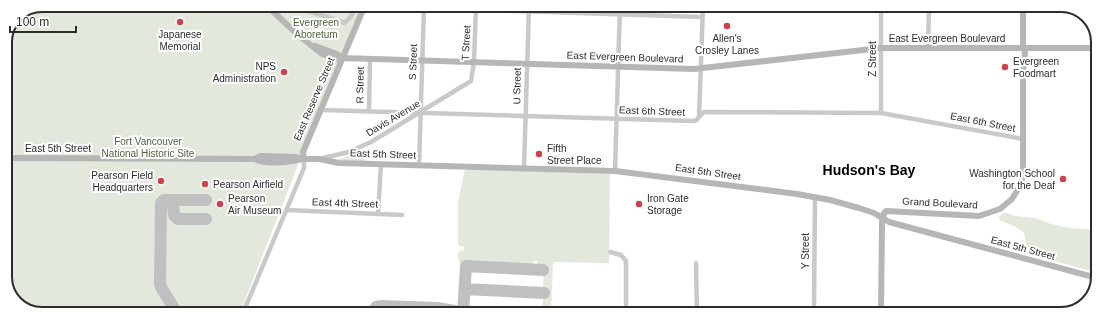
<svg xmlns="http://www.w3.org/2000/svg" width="1103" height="319" font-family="Helvetica,sans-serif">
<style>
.green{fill:#e2e8db}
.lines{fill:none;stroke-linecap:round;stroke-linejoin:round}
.taxiway{stroke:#c0c0c0;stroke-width:12}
.street{stroke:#c9c9c9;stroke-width:4.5}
.secondary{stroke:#b6b6b6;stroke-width:6}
.poi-dot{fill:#cf424b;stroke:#fff;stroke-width:1.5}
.labels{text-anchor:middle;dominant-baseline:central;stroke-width:4;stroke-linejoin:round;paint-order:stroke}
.park-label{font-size:10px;fill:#4f623f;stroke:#fff}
.poi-label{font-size:10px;fill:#2c2c2c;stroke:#fff;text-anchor:start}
.street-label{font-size:10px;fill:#2c2c2c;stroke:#fff}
.district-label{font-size:14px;font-weight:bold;fill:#000;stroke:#fff}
.rim{fill:none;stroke:#2c2c2c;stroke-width:2}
</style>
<rect width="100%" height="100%" fill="#fff"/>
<path class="green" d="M42,5H365L303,152L240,313H32L14,301L5,282V41L16,16Z
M362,151L365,157V161L336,160Z
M465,169L610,174L609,263L553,262L551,313H544V309H542L545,287L543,286L544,268L537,267V261H533V267L460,263C458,260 457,255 459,251L464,250V247L459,246L458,244V202Z
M1007,213L1015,216L1035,218L1051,224L1069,228L1097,230V273L1034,255C1021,247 1028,245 1024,233L1016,227L999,220V217L1003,213Z"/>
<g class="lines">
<path class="taxiway" d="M168,200L173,203L174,215L178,219H206
M465,289L544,293
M177,313L162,289L160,284L161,203L164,200H206
M372,313L376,307L382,306L437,308L455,311L497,313
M463,313L466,266L543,270"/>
<path class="street" d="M290,5L345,23L352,15L356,5
M1097,36V48
M928,47L929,6
M321,110L694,121C700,120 699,113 705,112L881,113L1023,139
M369,110L370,59
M881,113V6
M699,117L703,6
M323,158L349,152L371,142L471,81L474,62L476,6
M419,165L424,8L702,17
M524,168L529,6
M615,171L620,6
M287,210L402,215
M378,214L381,164
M610,252L621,255L626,261V313
M696,263L697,314
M814,305L815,198
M243,313L304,168V159
M638,314C656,306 673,309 691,314"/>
<path class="secondary" d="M266,5L297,34L322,54L335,59L342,58L694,69L881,48H1098
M315,46L337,54L342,58
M5,158L255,159L260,156L295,157L304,159H319L339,163L615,171L797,194L830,200L859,208L874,213L889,222L1097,278
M255,159C265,165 291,162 302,159
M304,159L303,152L365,5
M881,314L882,222L884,213L886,211L979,216L1000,209L1012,199L1021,184L1023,174V74L1025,53L1023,47V6"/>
</g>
<g class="poi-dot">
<circle cx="180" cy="22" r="4"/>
<circle cx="727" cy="26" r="4"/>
<circle cx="1005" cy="67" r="4"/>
<circle cx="284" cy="72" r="4"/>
<circle cx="539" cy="154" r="4"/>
<circle cx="1063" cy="179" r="4"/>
<circle cx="161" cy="181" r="4"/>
<circle cx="205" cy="184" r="4"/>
<circle cx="220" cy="204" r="4"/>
<circle cx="639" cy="204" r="4"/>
</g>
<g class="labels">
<g class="park-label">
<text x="316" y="22">Evergreen<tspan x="316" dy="12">Aboretum</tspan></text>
<text x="148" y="141">Fort Vancouver<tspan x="148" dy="12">National Historic Site</tspan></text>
</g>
<g class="poi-label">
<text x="180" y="34" text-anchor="middle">Japanese<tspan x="180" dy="12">Memorial</tspan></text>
<text x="727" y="38" text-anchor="middle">Allen's<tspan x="727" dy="12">Crosley Lanes</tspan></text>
<text x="1013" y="61">Evergreen<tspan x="1013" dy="12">Foodmart</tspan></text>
<text x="276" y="66" text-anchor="end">NPS<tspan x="276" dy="12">Administration</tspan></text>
<text x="547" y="148">Fifth<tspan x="547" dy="12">Street Place</tspan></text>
<text x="1055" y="173" text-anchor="end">Washington School<tspan x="1055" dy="12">for the Deaf</tspan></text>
<text x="153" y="175" text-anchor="end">Pearson Field<tspan x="153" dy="12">Headquarters</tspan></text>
<text x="213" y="184">Pearson Airfield</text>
<text x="228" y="198">Pearson<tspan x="228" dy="12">Air Museum</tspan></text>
<text x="647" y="198">Iron Gate<tspan x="647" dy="12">Storage</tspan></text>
</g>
<g class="street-label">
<text x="947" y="38">East Evergreen Boulevard</text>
<text transform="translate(466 43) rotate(-87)">T Street</text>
<text transform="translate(625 57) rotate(2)">East Evergreen Boulevard</text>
<text transform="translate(872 59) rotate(-90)">Z Street</text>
<text transform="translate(413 62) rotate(-88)">S Street</text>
<text transform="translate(360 85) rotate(-89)">R Street</text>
<text transform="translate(517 86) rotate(-89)">U Street</text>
<text transform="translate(314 99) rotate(-67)">East Reserve Street</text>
<text transform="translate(652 111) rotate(2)">East 6th Street</text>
<text transform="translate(393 118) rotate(-31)">Davis Avenue</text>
<text transform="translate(983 122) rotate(11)">East 6th Street</text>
<text x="58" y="148">East 5th Street</text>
<text transform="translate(383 154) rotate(2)">East 5th Street</text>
<text transform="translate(708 172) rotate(8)">East 5th Street</text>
<text transform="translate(345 203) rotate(2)">East 4th Street</text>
<text transform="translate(940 203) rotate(3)">Grand Boulevard</text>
<text transform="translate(1023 248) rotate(15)">East 5th Street</text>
<text transform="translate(805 251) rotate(-90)">Y Street</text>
</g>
<g class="district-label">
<text x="869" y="170">Hudson's Bay</text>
</g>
</g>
<path d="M0 0H1103V319H0ZM42 12H1061A30 30 0 0 1 1091 42V277A30 30 0 0 1 1061 307H42A30 30 0 0 1 12 277V42A30 30 0 0 1 42 12Z" fill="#fff" fill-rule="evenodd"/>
<path class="rim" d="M42 12H1061A30 30 0 0 1 1091 42V277A30 30 0 0 1 1061 307H42A30 30 0 0 1 12 277V42A30 30 0 0 1 42 12Z"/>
<path d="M10 26v6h66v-6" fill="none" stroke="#2c2c2c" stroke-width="2"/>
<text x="16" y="26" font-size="12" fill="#2c2c2c" stroke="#ffffff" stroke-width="3" paint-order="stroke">100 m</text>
</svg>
